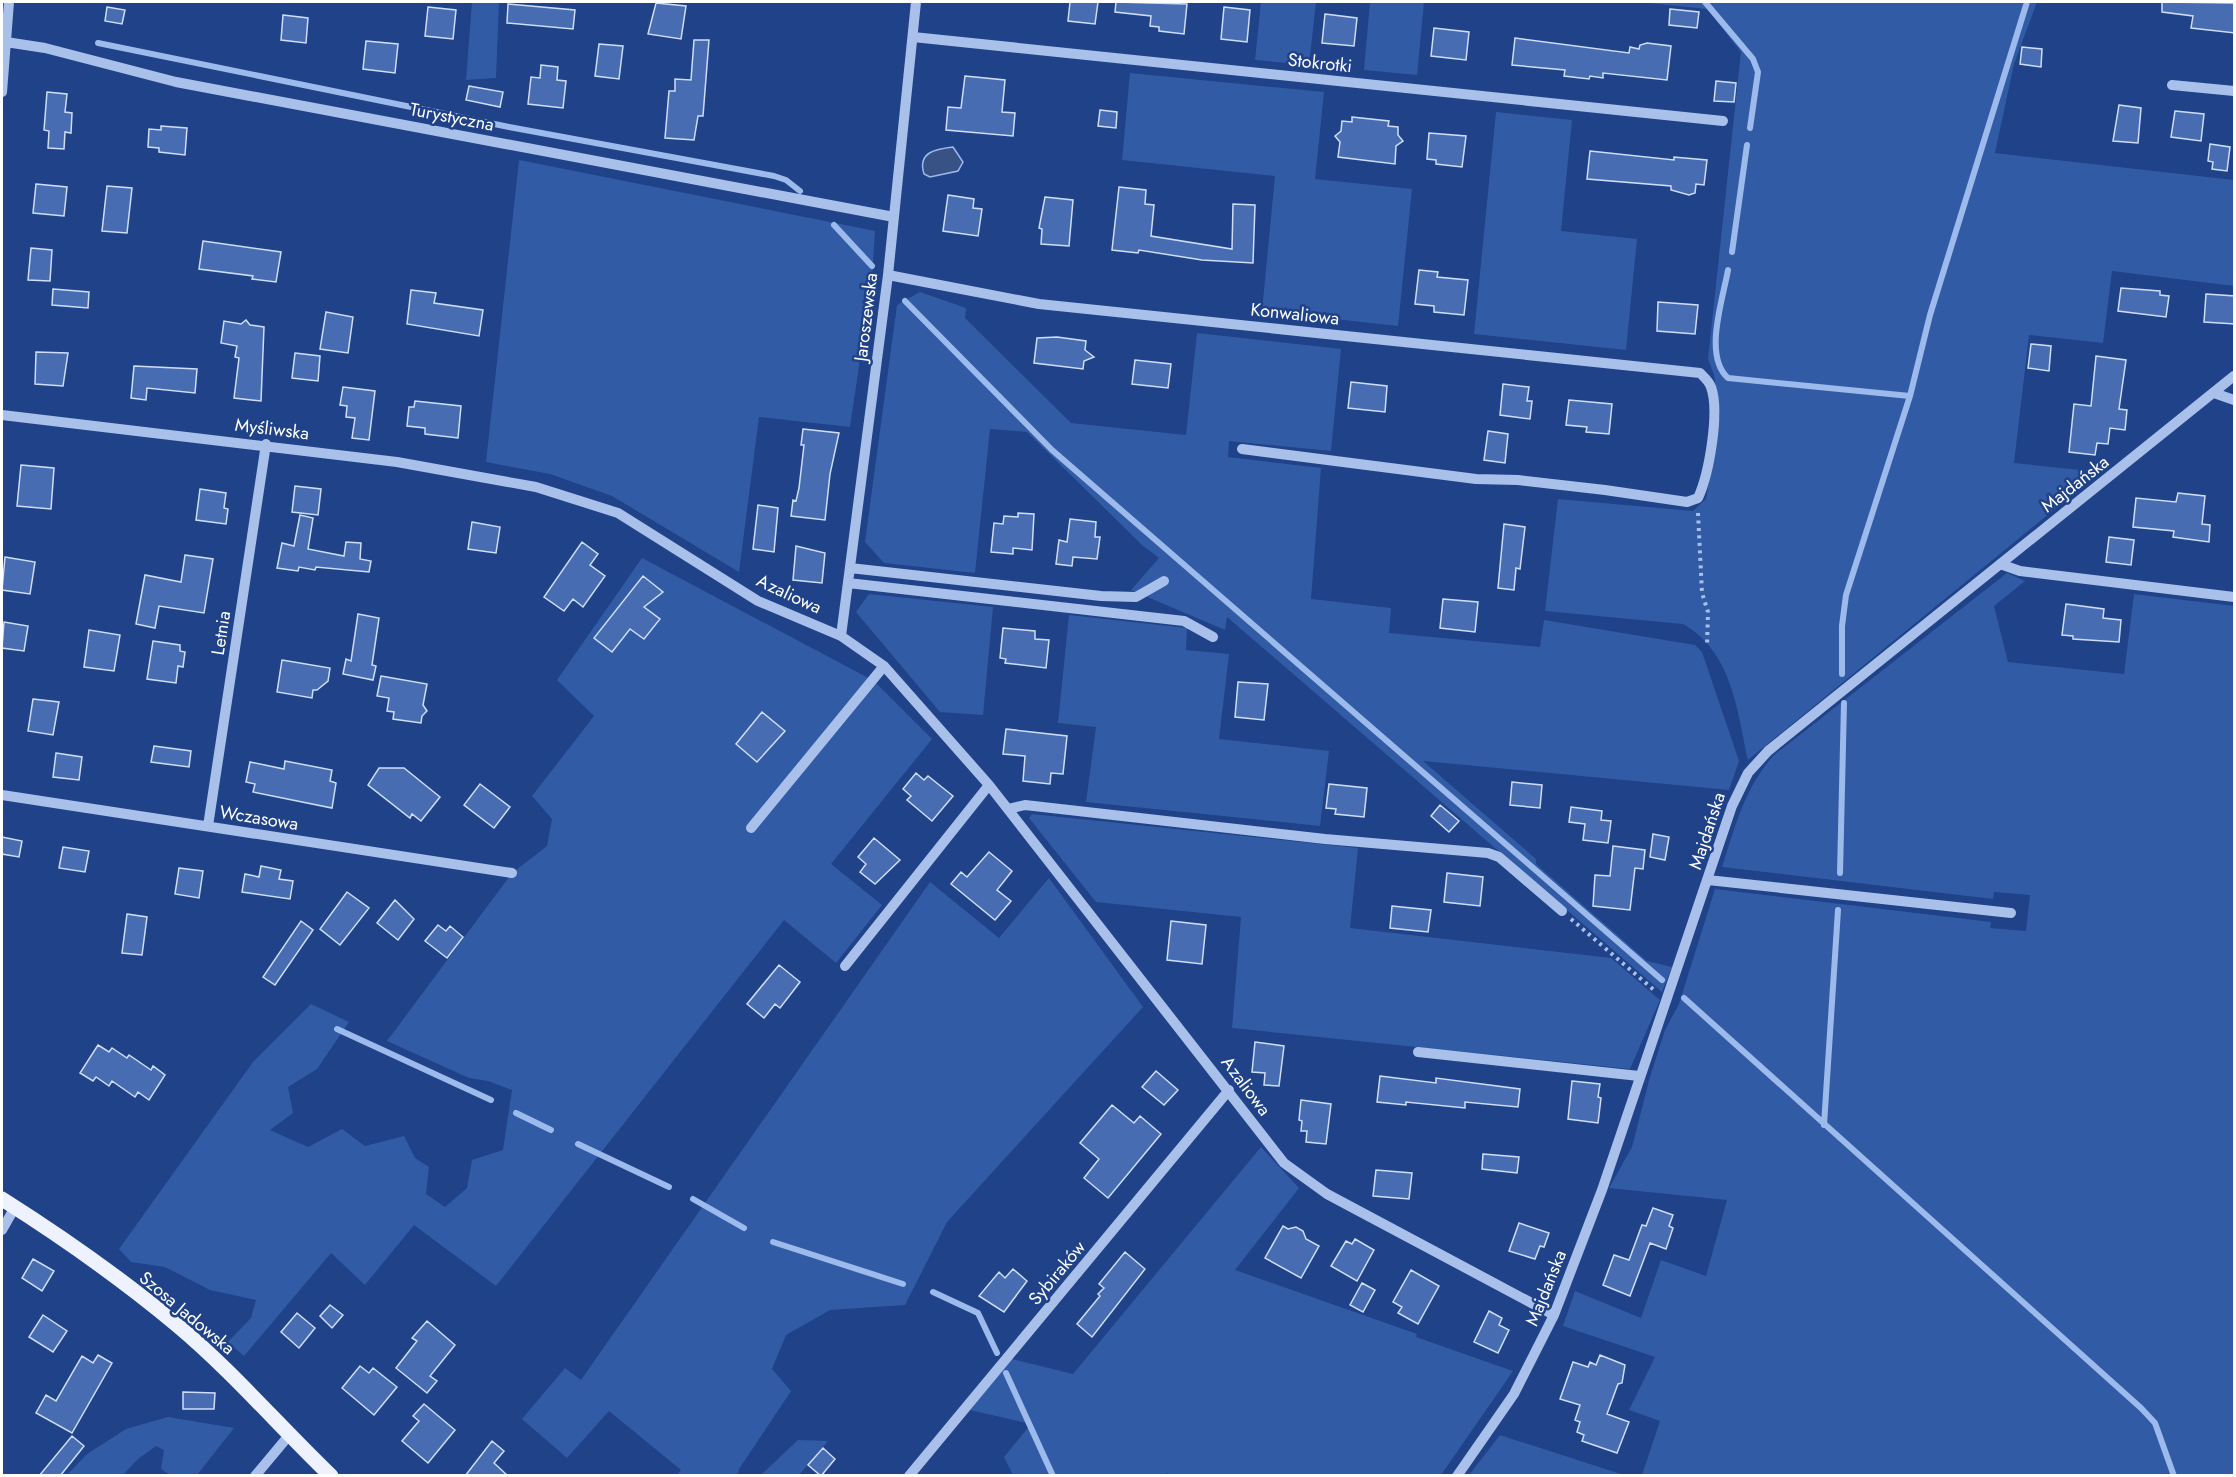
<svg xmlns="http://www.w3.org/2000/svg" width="2236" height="1477" font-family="Jost,sans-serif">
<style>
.green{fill:#325ba6}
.water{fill:#385286;stroke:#9dbaec;stroke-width:1.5}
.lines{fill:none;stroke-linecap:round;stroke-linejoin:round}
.stream{stroke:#9dbaec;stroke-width:6}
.building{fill:#476cb1;stroke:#ceddf8;stroke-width:1.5}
.path{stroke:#a9c0eb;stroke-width:4;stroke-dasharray:3 4.5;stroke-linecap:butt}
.minor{stroke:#a9c0eb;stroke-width:10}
.major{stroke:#eef2fe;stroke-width:15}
.labels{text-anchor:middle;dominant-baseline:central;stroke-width:5;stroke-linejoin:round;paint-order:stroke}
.street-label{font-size:18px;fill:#fff;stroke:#1f4288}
</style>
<rect width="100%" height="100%" fill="#1f4288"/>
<path class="green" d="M472,2H499L496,78L466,80Z
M1261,2H1316L1309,65L1255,60Z
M1370,2H1424L1417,75L1364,70Z
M1639,2H2037L2014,64L1995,153L2234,180V286L2112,271L2103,343L2029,335L2014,463L2100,472L1748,760C1737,709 1732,652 1683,624L1545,611L1558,499L1693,511L1706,499L1720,415L1714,375L1708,359L1741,52L1707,9Z
M1130,73L1324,92L1315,179L1412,189L1398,326L1262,311L1275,176L1122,160Z
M1496,112L1572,120L1561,231L1637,239L1626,350L1474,334Z
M519,160L875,231L872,278L850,427L759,417L739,572L612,496L550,474L486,462Z
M920,292L966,308L965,318L1071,423L1186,435L1197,333L1341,349L1331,451L1229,441L1228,457L1321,468L1311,599L1391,608L1389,633L1540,647L1544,620L1695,645L1702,652L1739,761L1729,790L1423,761L1536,859V864L1647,961L1672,967L1662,992L1227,617L1225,630L1131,590L1159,558L1142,545L1027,432L990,429L975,573L884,563L865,542L897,305Z
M642,558L874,681L932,739L831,864L882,905L836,963L784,920L496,1286L414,1225L365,1285L331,1253L244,1356L228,1342L251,1318L256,1300L210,1290L165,1267L131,1262L119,1249L253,1062L311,1004L349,1022L317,1069L288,1087L293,1113L270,1130L308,1147L342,1129L365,1146L404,1136L415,1158L429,1167L426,1194L445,1207L467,1188L472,1160L503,1150L512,1090L488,1081L469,1078L387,1041L512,873L547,846L552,819L532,796L594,716L557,680Z
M2007,573L2025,581L1994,606L2008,662L2124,674L2134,594L2234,606V1475H1642L1660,1421L1629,1410L1655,1357L1563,1326L1575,1291L1641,1318L1661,1260L1706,1276L1727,1200L1609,1188L1632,1147L1650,1077L1665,1030L1679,1004L1715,889L1991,922L1990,928L2026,931L2030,895L1994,892L1993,899L1722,867C1736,825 1743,791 1773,756Z
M869,594L993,607L983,715L940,712L856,612Z
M1069,615L1187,628L1186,650L1229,654L1219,739L1329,751L1320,826L1086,802L1096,727L1058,723Z
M1032,814L1358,848L1350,928L1611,958L1660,1000L1630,1069L1232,1028L1241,917L1096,902L1029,818Z
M1049,878L1143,1007L947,1222L905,1305L830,1310L786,1335L772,1369L791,1391L739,1469L738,1475H677L681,1470L609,1411L567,1458L522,1419L565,1368L581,1380L930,882L999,938Z
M1261,1147L1299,1188L1235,1270L1417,1334L1416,1337L1513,1371L1441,1475L1172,1476L1167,1473L1165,1476L1013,1475L1004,1457L1031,1424L970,1410L1012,1359L1073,1374Z
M168,1417L234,1428L197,1475H170L161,1469L164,1450L156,1446L138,1459L123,1475H67L87,1454L126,1429Z
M1500,1435L1512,1439L1624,1475H1469Z
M798,1440L828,1441L799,1475H761Z"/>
<path class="water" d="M953,147L963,162L958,171L930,177L924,174C917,152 936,149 953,147Z"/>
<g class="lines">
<path class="stream" d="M1705,2L1753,59L1758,72L1750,128
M98,43L509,127L774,176L786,180L800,191
M834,225L872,266
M1732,252L1747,145
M1728,270C1723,299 1703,356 1728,378L1910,396
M905,301L1052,450L1662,980
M1842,674V626L1846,595L1910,396L1930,315L2027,2
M1840,873L1844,703
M1684,998L2141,1408L2155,1423L2174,1476
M337,1029L491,1100
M516,1113L551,1130
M1824,1125L1838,910
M578,1144L669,1187
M693,1199L744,1228
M773,1242L903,1284
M933,1292L978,1313L997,1353
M1006,1373L1053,1476"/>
</g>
<path class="building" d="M1070,2H1098L1095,24L1068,21Z
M1116,2L1187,4L1184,34L1159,31V27L1150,26L1151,16L1115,12Z
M2162,2L2235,3V33L2191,28L2193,16L2162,12Z
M656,3L686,6L681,39L648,34Z
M508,4L575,10L573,29L507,23Z
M107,7L125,10L122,24L105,21Z
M428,7L456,10L453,39L425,36Z
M1224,7L1250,10L1247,42L1221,39Z
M1670,9L1699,12L1697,28L1669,25Z
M1325,14L1357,18L1354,46L1322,43Z
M283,15L308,18L306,43L281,40Z
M1434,28L1469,32L1466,60L1431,56Z
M1515,38L1629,53L1630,47L1639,49L1640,45L1647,43L1671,46L1667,80L1603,73V78L1590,76L1589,79L1564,76L1565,70L1512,65Z
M694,40H709L703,116H698L694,140L665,138L669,91H675V79L691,80Z
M366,41L398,44L395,73L363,69Z
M599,44L623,46L619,79L595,76Z
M2022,47L2042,49L2041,67L2020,64Z
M541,65L558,67L557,80L566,81L563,108L528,104L531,77L540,78Z
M965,76L1005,80L1002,112L1015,113L1013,136L946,130L948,107L961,108Z
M1716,81L1736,83L1734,102L1714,101Z
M469,86L503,92L500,107L466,100Z
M47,92L67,94L65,112L72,113L71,133L65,132L64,149L48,148L49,131L44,130Z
M2119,105L2141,108L2138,143L2113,141Z
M1100,110L1117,112L1116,128L1098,126Z
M2175,111L2204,114L2201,141L2171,137Z
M1352,117L1389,121L1388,126L1398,127V135L1403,141L1396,146L1395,164L1338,157L1340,142L1335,136L1341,131L1342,121L1352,122Z
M161,126L187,128L185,155L159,152V148L148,147L149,129L161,130Z
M1429,133L1466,136L1462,167L1436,164V160L1427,159Z
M2210,144L2230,147L2227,171L2212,169L2213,162L2208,161Z
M1590,151L1674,160V157L1707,160L1704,185L1696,184L1695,193L1689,195L1671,190V186L1587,179Z
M36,184L67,187L64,216L33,213Z
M107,186L132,188L127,233L102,231Z
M1119,187L1146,190L1145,204L1154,205L1151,236L1232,249L1233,204L1255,205L1253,263L1202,260L1139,250L1138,253L1112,250Z
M948,195L974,199L973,208L982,209L978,236L943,231Z
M1045,197L1073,200L1069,246L1041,244L1042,229L1039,228Z
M203,241L281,252L276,282L252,279L253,276L199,269Z
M31,248L52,250L50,281L28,280Z
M1419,270L1438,272L1437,277L1468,280L1464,315L1434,312V306L1415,304Z
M2121,288L2160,291V295L2169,296L2166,317L2118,311Z
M53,289L89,292L88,308L52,305Z
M411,290L436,293L434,303L483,310L479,336L407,324Z
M2206,294L2235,296V324L2204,322Z
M1658,302L1698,305L1695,334L1657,331Z
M326,312L353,317L348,353L320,349Z
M246,320L250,325L264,327L261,401L234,398L239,358L235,357L237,346L221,343L224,321L241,324Z
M1057,337L1086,341L1085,350L1094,357L1084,361L1083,369L1034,363L1037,338Z
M2031,344L2051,346L2049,371L2028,368Z
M36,352L68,353L63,386L35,384Z
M295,353L320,356L318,381L292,378Z
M2096,356L2126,360L2119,409L2127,410L2125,430L2110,428L2108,444L2097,443L2095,455L2069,452L2074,404L2091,406Z
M1135,360L1171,364L1168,388L1132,384Z
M134,366L197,369L195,393L147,388L146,400L131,398Z
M1351,382L1387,386L1385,412L1348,408Z
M1503,384L1529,387L1527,401H1532L1530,419L1500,415Z
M343,387L375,391L369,440L352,438L355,418L346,417L347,406L340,405Z
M1569,400L1612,404L1609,434L1586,432L1587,427L1566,425Z
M415,401L461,406L458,438L425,434V428L407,426L409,407H414Z
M803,429L839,433L830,474L825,520L791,516L793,500L796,501L799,488L804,445H801Z
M1488,431L1508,434L1505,463L1484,460Z
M21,465L54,468L51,509L17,506Z
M295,486L321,489L318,515L292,512Z
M200,489L226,493L224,508L228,509L226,524L196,520Z
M2178,493L2205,496L2202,524L2210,525L2209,542L2173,537L2174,531L2133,527L2136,498L2176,502Z
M758,505L778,508L774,552L753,549Z
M1018,513L1034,514L1032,550L1013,548V554L991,552L994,523L1003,524L1004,516L1018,517Z
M300,515L313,518L308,549L344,556L346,542L361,543L360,559L371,561L369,572L316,567L315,570L299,567L298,571L277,568L282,543L294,546Z
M1070,519L1096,522L1095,537H1100L1097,559L1073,557L1072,566L1056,564L1059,540L1067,542Z
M472,522L500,527L496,553L468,549Z
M1504,524L1525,527L1520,569L1516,568L1514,590L1498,588Z
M2109,537L2134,540L2131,565L2106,562Z
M582,542L598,554L590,565L605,576L583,607L573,599L564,611L544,597Z
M796,546L825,553L822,583L793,580Z
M185,555L213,559L204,613L159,606L155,628L136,624L145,575L181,582Z
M5,557L35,562L30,594L2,590Z
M643,576L663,592L644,607L660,619L644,639L630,629L612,652L594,638Z
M1443,599L1478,602L1475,632L1440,628Z
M2066,604L2104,609L2103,618L2121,620L2119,642L2073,639V636L2062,635Z
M358,614L379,618L372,665L376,666L373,680L343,674L346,659L351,661Z
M4,622L28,626L24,651L2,648Z
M1003,628L1035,631V639L1049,640L1046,668L1005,663L1006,659L1000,658Z
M89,630L120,635L114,671L84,667Z
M153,641L180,645V651L185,652L183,667L178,666L176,683L147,679Z
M282,660L330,668L328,681L317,690H313L312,698L277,692Z
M381,676L427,684L423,705L427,711L422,716L421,723L393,719L394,712L387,711L389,698L377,696Z
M1238,682L1268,684L1264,720L1235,717Z
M33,699L59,702L53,735L28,731Z
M762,712L785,731L757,762L736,744Z
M1006,729L1067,736L1063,774L1051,773L1050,784L1023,781L1025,756L1003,754Z
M154,746L191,751L189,767L151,762Z
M56,753L82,757L79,780L53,777Z
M285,761L332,770L330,781L336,783L332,808L253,792L255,784L246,782L250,762L284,769Z
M379,768H404L440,797L421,821L412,814L410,818L368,785Z
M916,773L924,780L928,776L953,796L932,821L907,800L911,796L903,789Z
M1512,782L1542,785L1540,808L1510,805Z
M480,784L510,807L494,828L464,805Z
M1329,784L1367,788L1364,817L1335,814L1336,809L1326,808Z
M1440,805L1459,821L1449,832L1431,816Z
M1571,807L1602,811L1601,820L1611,821L1608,843L1583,840L1585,824L1569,822Z
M1653,834L1669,837L1665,860L1650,857Z
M2,837L22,841L19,857L2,854Z
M874,838L900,860L875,884L860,872L866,864L858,857Z
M1613,846L1645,850L1643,869L1635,868L1630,910L1593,906L1595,875L1610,876Z
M63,847L89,851L85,872L59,868Z
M989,852L1012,871L997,890L1011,901L995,920L951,884L961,872L967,877Z
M261,866L281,870L279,879L293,881L290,899L242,892L245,874L259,877Z
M179,868L203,871L199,898L175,894Z
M1447,873L1483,877L1480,906L1444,902Z
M347,892L369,908L340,945L320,929Z
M395,900L414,919L398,940L377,923Z
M1392,906L1431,910L1428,932L1390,928Z
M127,914L147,917L142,955L122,953Z
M301,921L313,930L275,985L263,977Z
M1171,921L1206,925L1202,964L1167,960Z
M438,925L446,931L450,926L463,937L447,958L425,941Z
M779,965L800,982L780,1008L775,1004L764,1018L747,1004Z
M1255,1042L1284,1046L1279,1086L1264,1085L1265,1073L1252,1072Z
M98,1045L109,1052L112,1048L127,1058L129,1055L151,1070L153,1066L165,1075L149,1100L138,1092L135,1097L112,1081L109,1086L96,1077L93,1081L80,1073Z
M1156,1071L1178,1090L1164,1105L1142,1087Z
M1380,1076L1436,1083V1078L1520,1089L1518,1107L1465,1102V1108L1406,1102V1105L1377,1102Z
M1572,1081L1600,1084L1598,1097L1601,1098L1598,1123L1568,1119Z
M1301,1100L1331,1104L1326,1144L1306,1142L1307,1131H1301L1302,1121L1299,1120Z
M1112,1105L1134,1123L1140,1116L1161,1134L1108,1198L1084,1178L1099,1159L1080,1143Z
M1483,1154L1519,1157L1517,1173L1482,1169Z
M1376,1170L1412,1173L1409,1199L1373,1196Z
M1653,1208L1673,1215L1669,1226L1673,1228L1666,1249L1650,1243L1630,1296L1603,1285L1614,1255L1629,1260L1642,1225L1646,1226Z
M1519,1223L1549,1233L1544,1247L1540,1246L1535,1259L1509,1251Z
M1283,1226L1288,1229L1296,1227L1303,1231L1306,1239L1319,1246L1301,1278L1265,1258Z
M1355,1239L1374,1250L1357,1281L1331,1266L1346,1241L1352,1244Z
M1125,1252L1145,1269L1092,1337L1077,1324L1100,1296L1098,1294L1104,1288L1099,1284Z
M33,1259L54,1271L42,1291L22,1278Z
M1013,1269L1027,1281L1004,1312L979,1296L999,1272L1005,1278Z
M1411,1270L1439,1286L1418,1324L1398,1313L1402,1307L1393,1302Z
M1362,1283L1375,1290L1363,1312L1350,1305Z
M330,1305L343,1315L332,1328L320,1316Z
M1489,1311L1502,1318L1499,1325L1509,1330L1498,1353L1474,1342Z
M297,1313L315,1328L299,1348L281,1332Z
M43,1315L67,1331L53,1352L29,1337Z
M427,1321L455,1345L430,1376L437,1381L427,1393L396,1368L417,1341L412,1338Z
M98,1355L112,1363L72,1433L36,1413L46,1395L56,1401L82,1356L93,1363Z
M1600,1355L1625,1365L1622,1383L1618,1384L1607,1414L1629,1422L1617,1453L1582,1441L1584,1435L1577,1432L1580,1422L1575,1420L1580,1405L1560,1399L1573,1362L1588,1367L1590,1362L1596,1365Z
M360,1366L369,1373L373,1368L397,1387L374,1415L342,1388Z
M183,1392L215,1393L214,1409H183Z
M424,1404L455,1430L428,1463L402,1441L419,1421L413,1416Z
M72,1436L84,1446L60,1476H39Z
M492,1441L504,1451L494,1463L508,1476H465Z
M823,1448L835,1459L821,1476L808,1465Z"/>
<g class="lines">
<path class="path" d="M1698,513L1702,593L1708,612L1707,646
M1571,919L1654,990"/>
<path class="minor" d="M913,37L1723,121
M6,42L45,48L176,82L894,217
M2172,85L2234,91
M2,92L9,2
M888,275L1039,304L1700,373C1704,377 1709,381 1711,387C1720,412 1709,474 1698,498L1687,502L1605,490L1518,480L1476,479L1242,449
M2214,393L2234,400
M2,415L397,462L536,487L618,513L758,601L841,636L884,666L989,785L1284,1163L1327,1194L1554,1315
M2000,564L2020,571L2234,597
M850,568L1101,596L1136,597L1164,581
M848,583L1184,621L1213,637
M841,636L888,275L916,2
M2,795L512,873
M1008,809L1025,805L1325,839L1488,853L1499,857L1562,911
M208,826L266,444
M751,828L884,666
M1708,880L2011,913
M845,966L989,785
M1418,1052L1639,1076
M2,1230L15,1207
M255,1476L291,1433
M909,1476L1229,1090
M1457,1476L1514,1394L1554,1315L1602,1190L1732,806L1748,773L1768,751L2234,376"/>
<path class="major" d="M2,1199C62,1237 122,1279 177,1325C232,1371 279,1426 331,1476"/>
</g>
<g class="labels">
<g class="street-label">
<text transform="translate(1320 63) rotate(6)">Stokrotki</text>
<text transform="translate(452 117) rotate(11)">Turystyczna</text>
<text transform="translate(1295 314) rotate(6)">Konwaliowa</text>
<text transform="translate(866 317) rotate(-83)">Jaroszewska</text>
<text transform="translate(272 429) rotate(7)">Myśliwska</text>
<text transform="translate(2075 484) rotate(-38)">Majdańska</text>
<text transform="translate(789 594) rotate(25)">Azaliowa</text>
<text transform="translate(221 633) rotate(-81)">Letnia</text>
<text transform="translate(259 818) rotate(9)">Wczasowa</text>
<text transform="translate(1707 831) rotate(-72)">Majdańska</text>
<text transform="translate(1246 1086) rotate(53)">Azaliowa</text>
<text transform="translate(1057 1273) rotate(-50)">Sybiraków</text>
<text transform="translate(1546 1288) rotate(-68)">Majdańska</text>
<text transform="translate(187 1313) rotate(40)">Szosa Jadowska</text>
</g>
</g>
<rect width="2236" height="1477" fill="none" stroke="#ffffff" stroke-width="6"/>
</svg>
